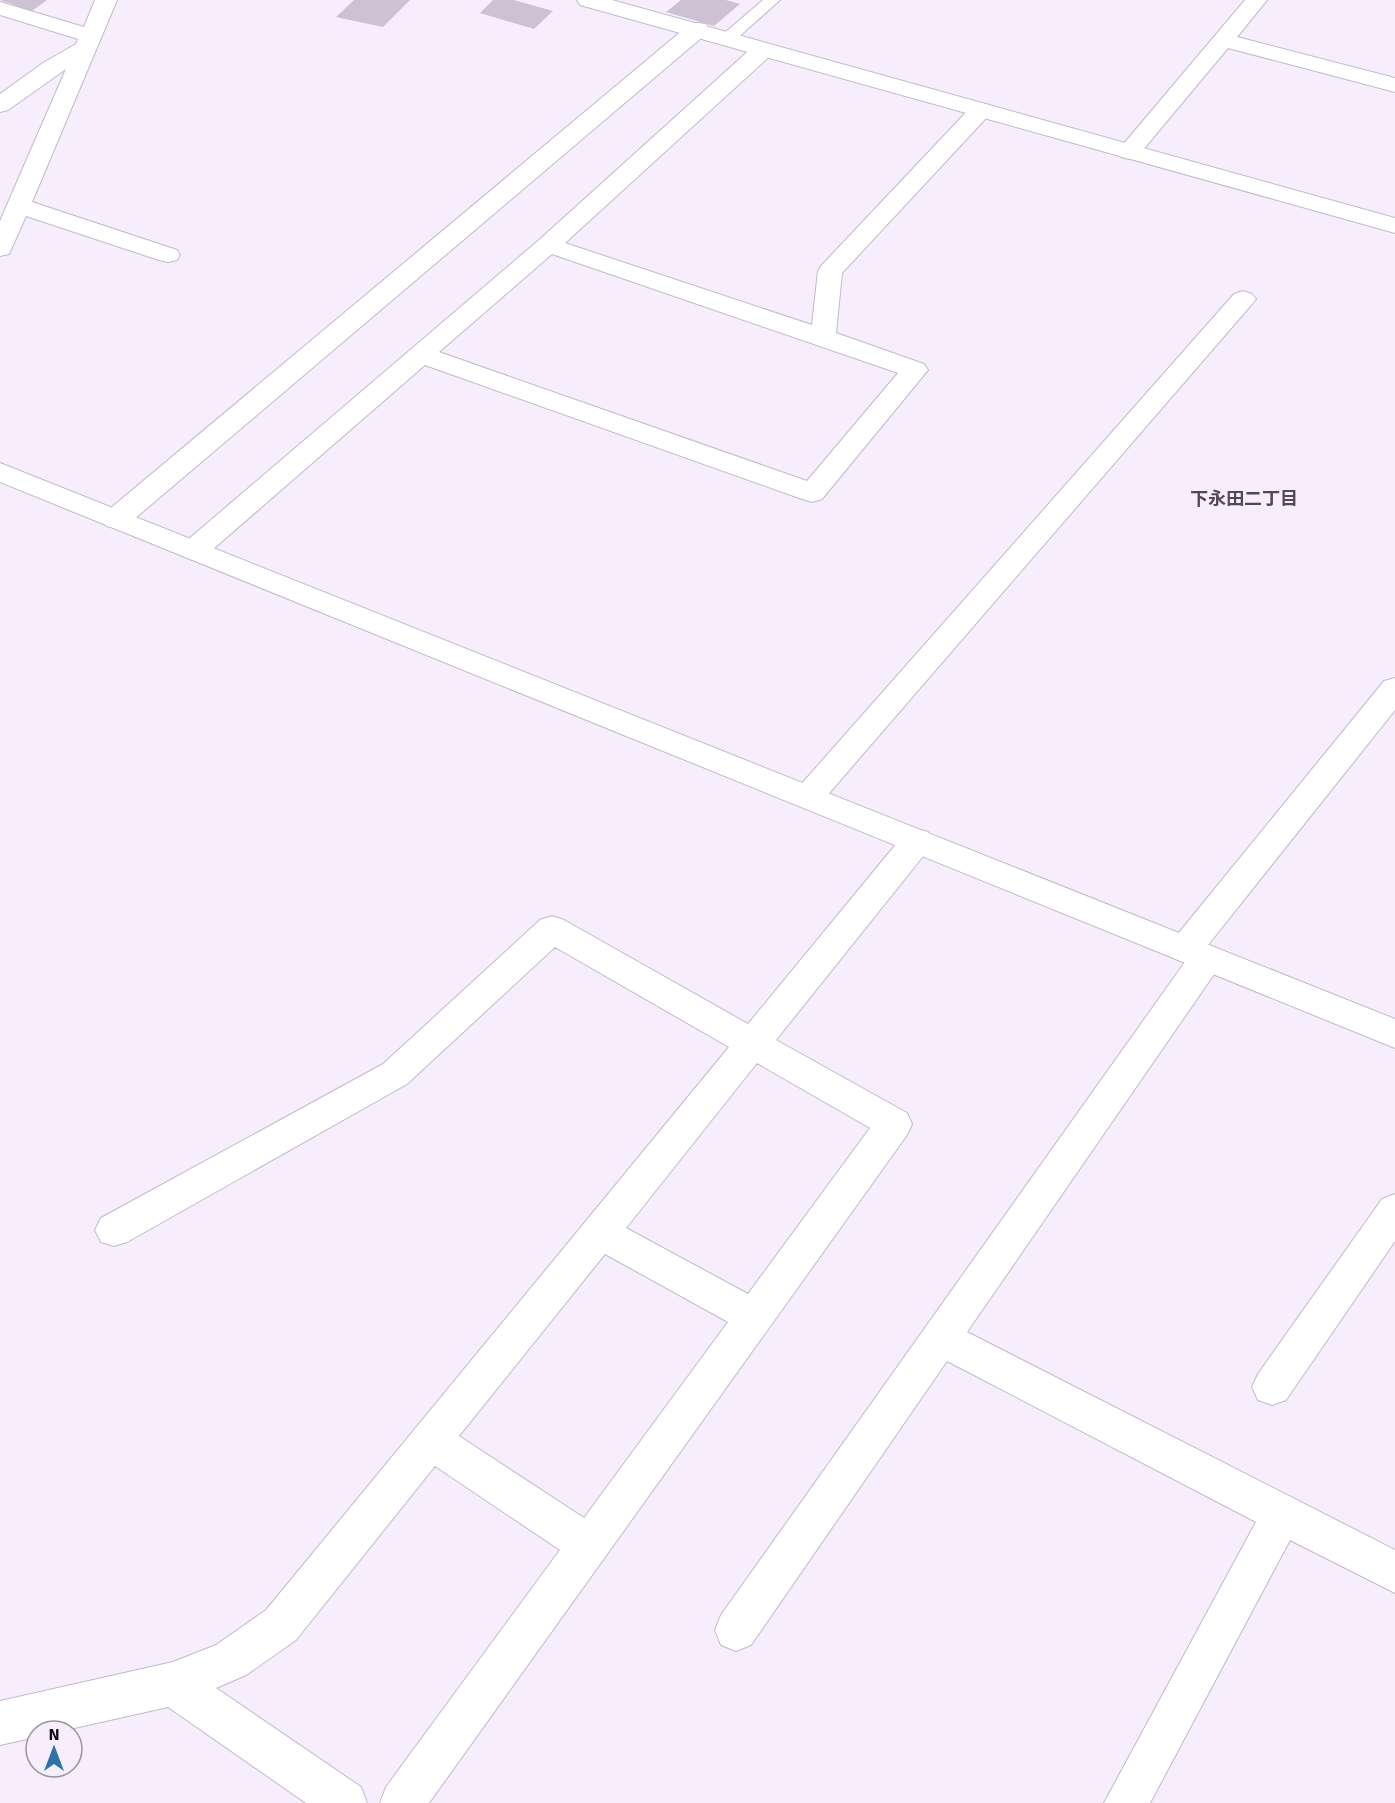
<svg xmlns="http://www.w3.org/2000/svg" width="1395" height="1803" font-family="Signika,'Noto Sans JP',sans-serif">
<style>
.building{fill:#cdc2d3}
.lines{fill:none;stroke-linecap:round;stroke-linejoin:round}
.lane-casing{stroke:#c2b8ca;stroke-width:2}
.street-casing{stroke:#c2b8ca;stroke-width:2}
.secondary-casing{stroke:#c2b8ca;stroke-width:2}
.lane{fill:#fff;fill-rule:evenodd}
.street{fill:#fff;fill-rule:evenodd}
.secondary{fill:#fff;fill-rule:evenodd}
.labels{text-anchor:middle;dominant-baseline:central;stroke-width:6;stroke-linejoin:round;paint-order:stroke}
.neighbourhood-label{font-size:18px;font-weight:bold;fill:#514958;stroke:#f6eefd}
</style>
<rect width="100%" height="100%" fill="#f6eefd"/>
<path class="building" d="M0,0H47L32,11Z
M354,0H410L383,27L336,17Z
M493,0H514L553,11L534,29L480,13Z
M681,0H726L740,4L714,26L666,12Z"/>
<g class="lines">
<g class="lane-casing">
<path id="lane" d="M763,0H780L733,42H721L719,39L721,36Z"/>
</g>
<g class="street-casing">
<path id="street" d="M95,0H117L32,202L177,250L180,255L177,260L168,262L159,260L26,216L9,254L0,256V221L66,69L8,110L0,112V94L43,63L76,44L78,39L0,15V2L84,27Z
M1245,0H1267L1237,37L1395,78V92L1228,48L1137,157L1129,159L1121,157L1117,152L1121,147Z
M698,23L706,24L709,29L706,34L126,526L116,528L106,526L102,519L106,512L690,24Z
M763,43L771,45L774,50L771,55L565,243L812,325L818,271L821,266L973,105L981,103L989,105L992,110L989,115L842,273L836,333L924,364L928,370L822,499L812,502L802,499L425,365L204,557L194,560L184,557L180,550L184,543L539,240L755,45ZM552,254L898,373L807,481L439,352Z
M1243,291L1252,294L1256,299L1252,304L819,805L808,809L797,805L792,797L797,789L1234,294Z
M1395,678V710L1208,945L1219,949L1224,958L1219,967L967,1332L1395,1550V1593L1290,1540L1150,1803H1104L1256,1522L947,1361L751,1645L736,1651L721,1645L715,1630L721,1615L1185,962L1173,958L1168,949L1173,940L1384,681Z
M917,829L928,832L933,841L928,850L776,1040L907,1113L912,1124L907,1135L429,1803H380L386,1787L560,1550L435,1466L296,1640L246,1675L216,1688L361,1787L367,1803H306L168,1707L61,1731H36V1737L0,1745V1701L173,1662L216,1645L266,1610L729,1047L555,947L407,1084L127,1242L114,1246L101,1242L95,1230L101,1218L383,1064L540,920L552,916L564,920L748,1024L906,832ZM757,1063L870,1128L748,1294L626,1228ZM605,1254L728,1322L584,1518L459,1436Z
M1395,1194V1241L1286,1400L1272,1405L1258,1400L1252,1387L1258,1374L1382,1199Z"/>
</g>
<g class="secondary-casing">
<path id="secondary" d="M577,0H612L1395,218V233L580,5Z
M0,463L1395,1019V1048L0,482Z"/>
</g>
<use href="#lane" class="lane"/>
<use href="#street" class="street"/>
<use href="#secondary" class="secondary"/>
</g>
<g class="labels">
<g class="neighbourhood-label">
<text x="1244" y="499">下永田二丁目</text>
</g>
</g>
<g transform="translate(54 1749)"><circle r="28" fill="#f6eefd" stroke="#9a939f" stroke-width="1.5"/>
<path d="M0-4.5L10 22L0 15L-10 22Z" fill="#2c74a8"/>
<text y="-9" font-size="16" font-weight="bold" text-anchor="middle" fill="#0f0b11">N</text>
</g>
</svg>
